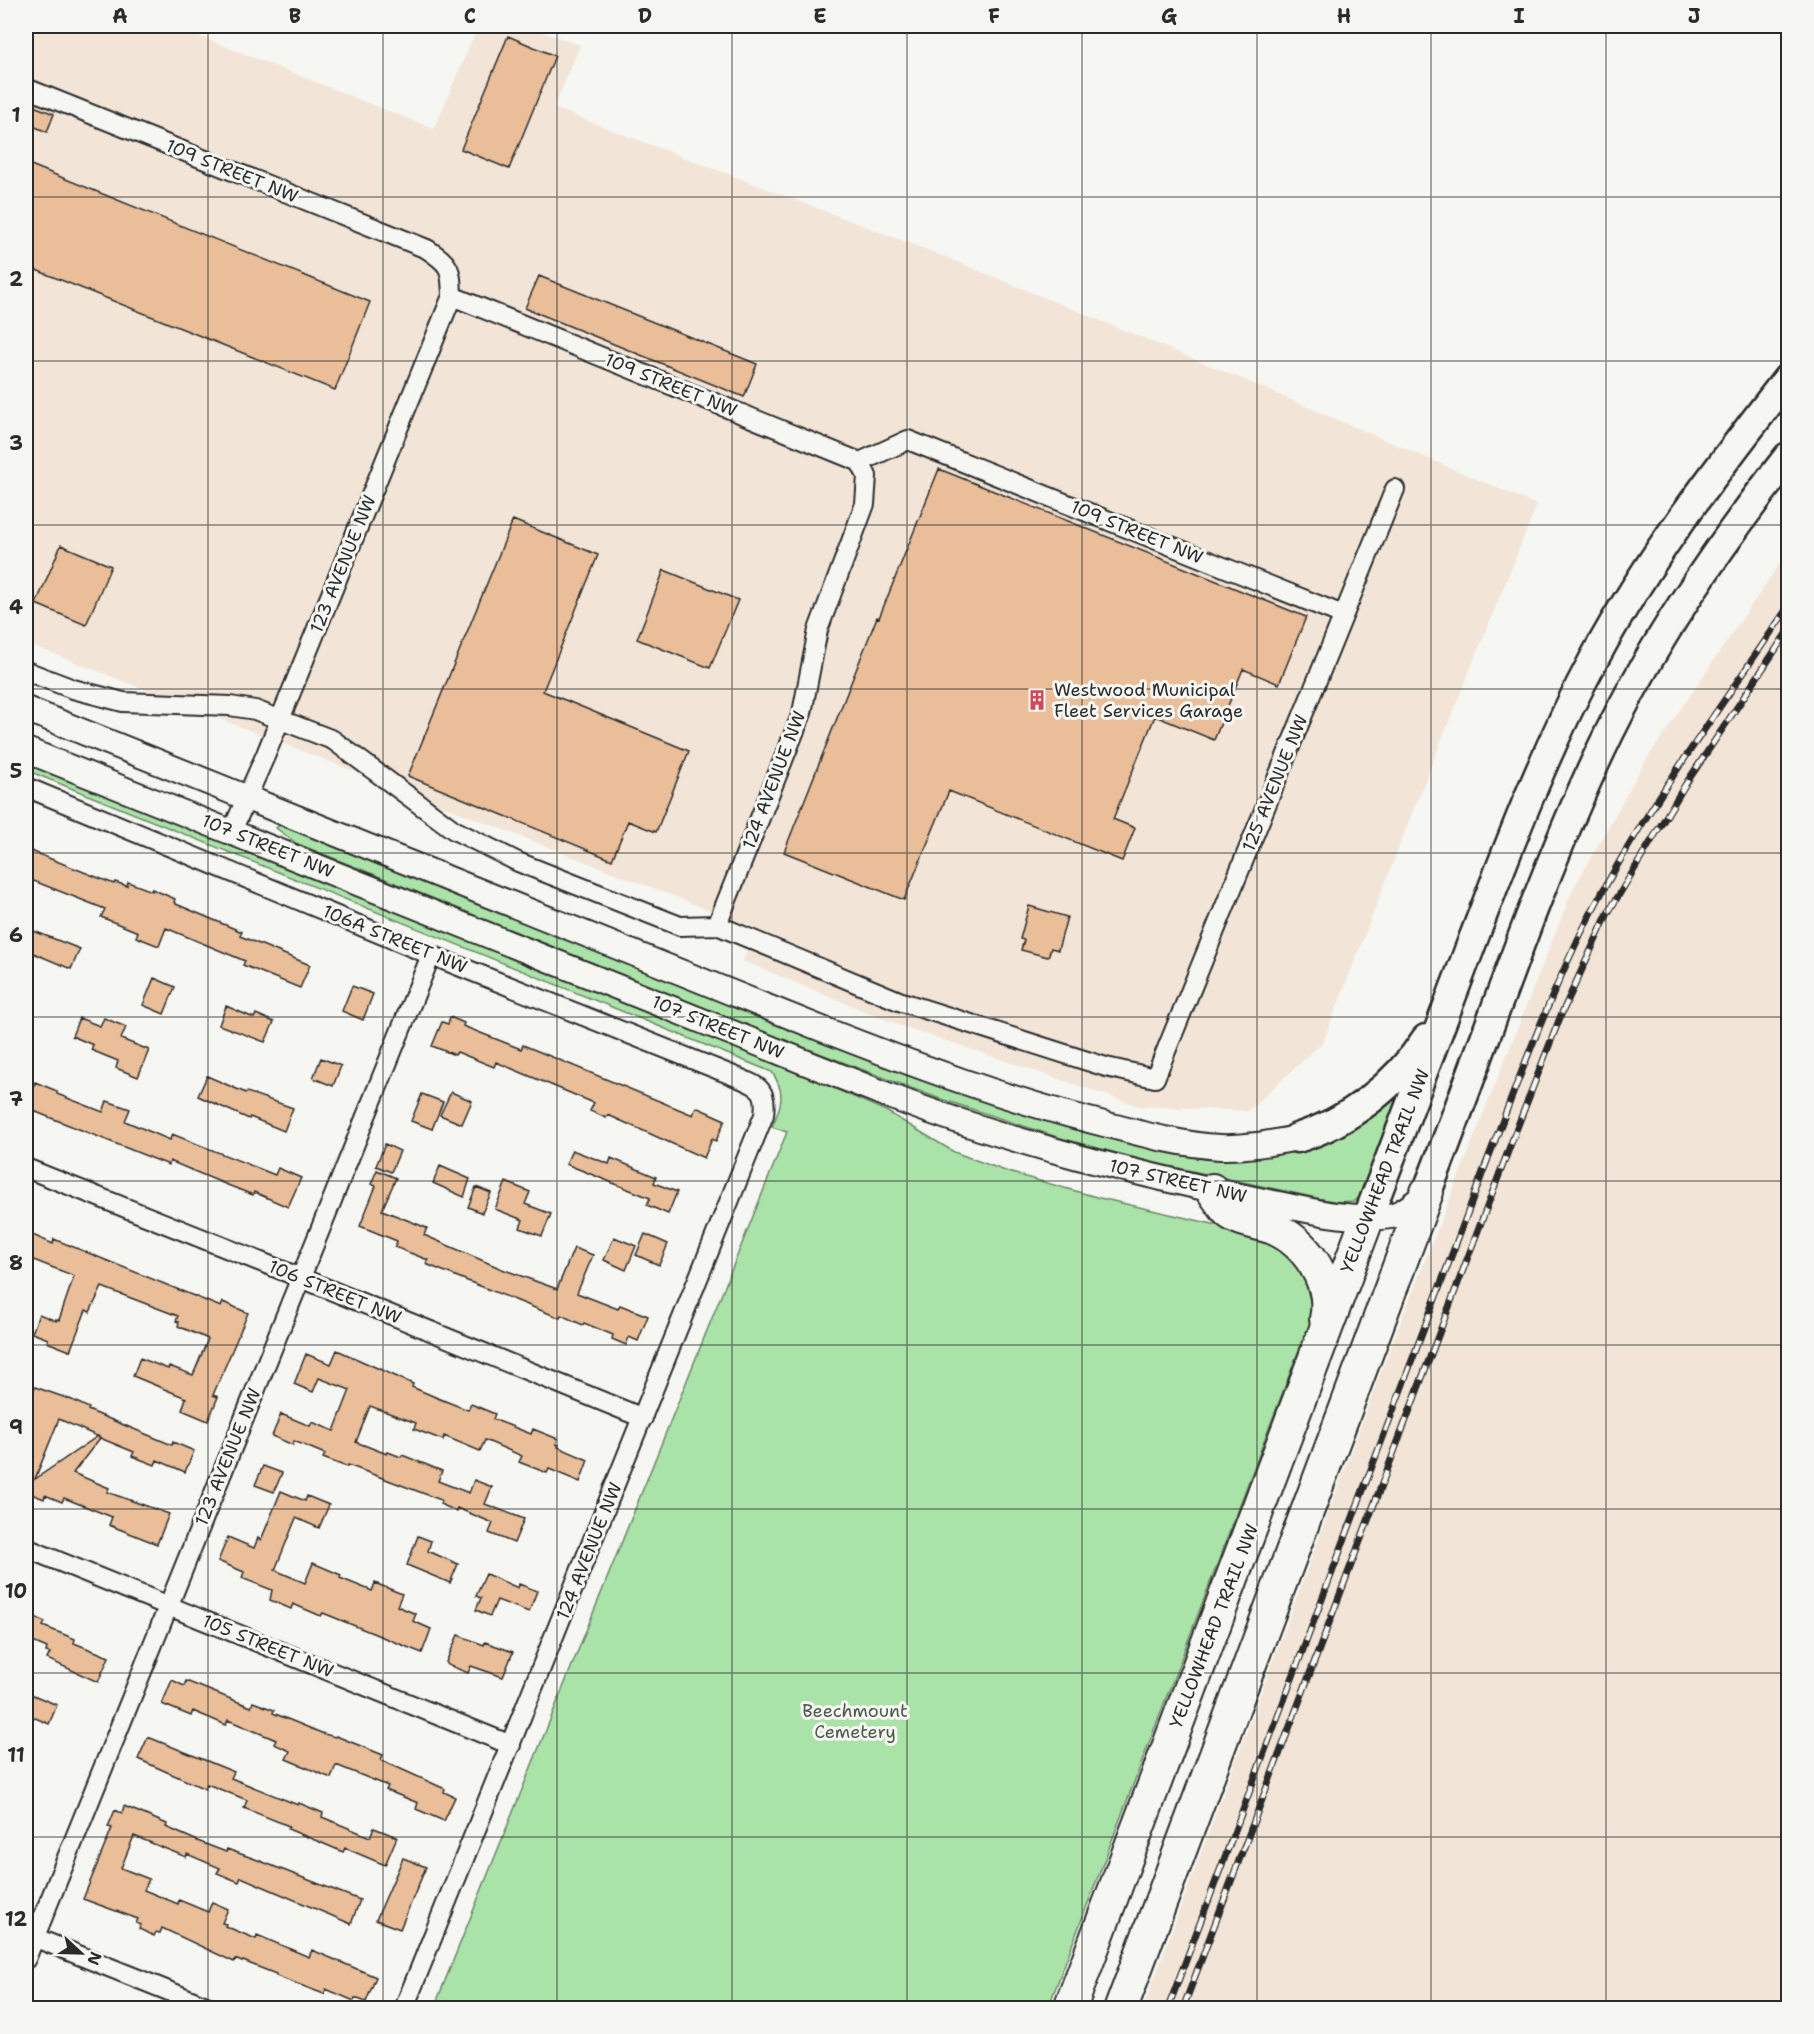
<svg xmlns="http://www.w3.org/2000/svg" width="1814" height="2034" font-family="'Shantell Sans',sans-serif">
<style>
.built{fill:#f2e5d7}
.green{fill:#aae3a7;stroke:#6a8769;stroke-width:1.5}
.building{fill:#e9be98;stroke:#2b2b2b;stroke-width:1.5}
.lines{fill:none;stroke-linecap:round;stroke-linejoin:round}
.minor-casing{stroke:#2b2b2b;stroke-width:22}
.secondary-casing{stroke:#2b2b2b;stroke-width:28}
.trunk-casing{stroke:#2b2b2b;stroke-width:33}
.motorway-casing{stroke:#2b2b2b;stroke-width:36}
.minor{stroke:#f6f6f2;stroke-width:18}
.secondary{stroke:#f6f6f2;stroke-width:24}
.trunk{stroke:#f6f6f2;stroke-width:28}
.motorway{stroke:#f6f6f2;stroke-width:32}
.rail-casing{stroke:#2b2b2b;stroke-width:7}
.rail{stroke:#f6f6f2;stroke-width:4.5;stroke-dasharray:14;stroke-linecap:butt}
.grid{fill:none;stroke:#2b2b2b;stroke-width:1.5;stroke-opacity:0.55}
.labels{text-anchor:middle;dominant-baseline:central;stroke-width:6;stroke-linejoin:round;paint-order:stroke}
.street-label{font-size:18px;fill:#2b2b2b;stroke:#f6f6f2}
.poi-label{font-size:18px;fill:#2b2b2b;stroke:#f6f6f2;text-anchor:start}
.park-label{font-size:18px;fill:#4b594a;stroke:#f6f6f2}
.neatline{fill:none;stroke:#2b2b2b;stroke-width:2}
.grid-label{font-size:20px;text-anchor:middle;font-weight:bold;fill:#2b2b2b}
</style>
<rect width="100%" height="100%" fill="#f6f6f2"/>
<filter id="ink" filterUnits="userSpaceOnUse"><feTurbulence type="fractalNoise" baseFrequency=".0167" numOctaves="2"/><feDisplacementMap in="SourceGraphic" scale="12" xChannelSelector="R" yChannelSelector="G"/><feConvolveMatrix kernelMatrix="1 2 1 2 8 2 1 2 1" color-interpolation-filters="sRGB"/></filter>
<g filter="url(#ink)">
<path class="built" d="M26,26H174L434,129L478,26H525L580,45L554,108L948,258L1235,376L1537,505L1418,798L1323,1042L1248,1111L1139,1106L899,1025L743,961L755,928L26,643Z
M1788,551V2008H1143L1382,1369L1572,891L1645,762Z"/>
<path class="green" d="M26,761L808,1077L886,1111L954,1152L1008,1172L1100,1198L1217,1225L1263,1239L1288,1256L1304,1276L1312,1309L1309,1330L1303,1339L1048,2008H434L787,1132L772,1127C782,1104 786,1093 772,1072L26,770Z
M282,823L901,1072L975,1098L1131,1145L1180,1155L1217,1158L1394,1097L1398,1099L1362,1196L1354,1201L1335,1202L1146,1161L1057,1137L935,1097L779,1038L296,843L276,828Z"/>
<path class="building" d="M508,36L555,56L509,169L461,149Z
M26,103L54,114L47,132L26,123Z
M26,163L370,302L335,390L26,266Z
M539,276L757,364L744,397L525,308Z
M939,469L1306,617L1279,684L1243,669L1214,740L1155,716L1113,819L1135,828L1122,861L949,791L904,900L784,852L877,617L879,618Z
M513,520L598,555L543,691L689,751L656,832L628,821L612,860L408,776Z
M61,545L111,566L86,625L36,604Z
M664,570L738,600L710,668L637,639Z
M26,849L114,884L115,882L127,886L128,882L152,891V889L175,899L174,902L176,904L242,932L240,936L310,965L300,988L243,965L245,961L166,928L159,946L136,937L138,932L101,917L105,909L26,878Z
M1029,906L1067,917L1058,950L1051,948L1048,957L1021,950L1024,940L1020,939Z
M26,928L80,949L71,969L26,950Z
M154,978L175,987L164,1014L143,1005Z
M352,986L373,994L363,1020L342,1011Z
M226,1006L254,1018L256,1014L274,1022L265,1042L219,1025Z
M450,1017L464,1023L463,1026L521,1049L523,1045L693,1115L696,1107L725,1120L716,1141L712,1139L704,1158L608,1115L606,1118L590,1111L594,1103L496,1062L494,1067L457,1052L455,1055L432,1046L442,1022L448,1024Z
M79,1018L100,1026L104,1018L126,1027L121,1039L149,1050L138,1077L116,1068L118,1061L91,1050L93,1045L72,1036Z
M321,1058L341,1066L333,1086L313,1078Z
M207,1076L246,1093L247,1092L293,1108L284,1131L250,1117L249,1119L198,1096Z
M35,1082L57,1091V1094L103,1112L107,1101L130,1109L125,1121L170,1140L172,1134L275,1175L278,1168L301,1178L288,1207L254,1192L253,1195L220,1182L170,1161L169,1165L26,1108Z
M451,1092L472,1101L462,1124L440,1115Z
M422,1094L443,1102L432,1129L411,1121Z
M385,1144L400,1151L391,1172L376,1166Z
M572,1150L609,1164L611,1158L656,1177L654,1183L677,1192L668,1214L647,1205L650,1198L566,1164Z
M440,1166L470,1179L464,1197L433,1183Z
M377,1170L396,1178L382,1210L427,1228L424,1235L502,1269L557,1289L574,1248L593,1255L577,1293L618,1309L620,1305L648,1316L638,1341L629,1337L626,1345L612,1339L613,1335L584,1323L583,1325L561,1315L560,1318L470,1282L426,1264L428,1260L395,1247L397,1241L360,1226L376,1186L371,1184Z
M506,1182L530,1192L525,1204L551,1214L542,1236L520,1228L523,1220L495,1209Z
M476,1187L491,1193L482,1213L468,1207Z
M26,1232L53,1244L54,1239L221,1307L223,1302L248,1313L213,1395L218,1397L208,1421L182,1410L186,1398L133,1376L140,1358L168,1369L169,1366L193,1375L208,1339L178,1326L179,1322L176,1321L178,1316L102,1287L90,1312L86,1310L70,1351L47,1342L48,1339L32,1333L39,1314L56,1321V1319L59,1320L74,1276L26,1257Z
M645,1234L668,1244L659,1265L636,1255Z
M614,1237L636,1246L626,1270L604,1260Z
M337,1350L413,1384L412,1387L440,1399L468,1410L471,1404L495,1414L493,1419L531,1434L533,1429L558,1439L556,1444L559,1445L558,1447L588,1460L580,1482L549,1469L547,1473L519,1462L522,1456L485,1440L480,1451L444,1436L443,1440L414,1429L416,1423L370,1406L356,1442L387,1454L388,1452L401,1457L402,1455L442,1471L438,1481L469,1493L474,1480L492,1487L485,1504L524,1519L514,1543L489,1533L493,1523L457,1508L456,1511L440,1504L441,1500L348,1465L347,1467L323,1458L325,1454L294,1441L293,1445L272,1436L281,1414L310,1426L312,1422L334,1431L350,1390L319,1378L313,1392L294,1384L306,1354L331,1364Z
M35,1387L72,1400L89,1408L88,1410L172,1445L173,1442L194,1451L185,1472L157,1460L155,1465L132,1456L134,1452L100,1438H101L59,1419L35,1479L98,1436L100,1438L73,1473L109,1488L107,1492L169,1514L157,1544L109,1525L112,1517L64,1498L62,1502L45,1495L44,1499L29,1493L26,1500V1399L29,1401Z
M263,1466L282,1473L274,1492L255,1485Z
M281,1491L305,1501L307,1496L329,1505L319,1528L296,1518L275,1570L305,1583L313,1563L341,1575L340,1578L372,1591L375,1583L402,1594L397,1606L416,1614L413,1621L431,1629L422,1653L323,1613L321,1616L293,1604L291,1609L270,1600L272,1590L242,1578L244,1572L218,1561L228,1537L254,1548L258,1538L261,1540Z
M418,1536L431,1541L428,1551L458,1564L450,1583L407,1565Z
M486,1574L518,1588L519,1584L537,1591L529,1612L497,1600L490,1616L476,1610L481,1598L476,1596Z
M26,1614L45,1622L43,1626L75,1639L74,1643L109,1657L98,1682L47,1659L50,1653L46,1652L47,1648L26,1639Z
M458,1635L484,1645L485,1642L513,1652L503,1677L471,1666L468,1673L448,1665L446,1662Z
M172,1680L184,1686L186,1681L251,1707L253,1702L274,1710L273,1713L324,1734L335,1737L336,1736L383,1755L381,1760L445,1789L444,1792L455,1797L444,1821L416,1809L418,1803L386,1790L388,1786L336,1765L331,1778L286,1759L290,1751L274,1744L276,1740L228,1720L226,1725L193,1711L191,1716L162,1704Z
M26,1692L57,1705L49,1724L26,1714Z
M148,1737L234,1772L231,1778L298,1805L299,1803L323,1813L322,1817L370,1837L374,1828L397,1837L385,1865L345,1848L343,1852L322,1843L288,1829L289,1826L244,1808L247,1800L207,1784L205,1789L138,1759Z
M124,1806L167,1824L166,1827L200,1842L226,1852L227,1849L255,1859L360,1900L351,1924L241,1877L239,1882L217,1873L220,1868L187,1854L186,1857L134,1836L121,1868L149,1879L144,1890L178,1904L179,1900L208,1912L212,1902L228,1909L222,1923L226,1924L225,1926L256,1939L257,1935L309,1957L312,1950L376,1977L366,2002L355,1998L354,2001L326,1989L324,1994L276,1976V1974L243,1961L242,1962L235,1959L234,1962L162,1928L160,1933L156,1932L154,1936L139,1929L141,1925L136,1923L138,1919L83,1899L112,1828L108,1827L115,1810L122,1813Z
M403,1858L426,1867L400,1929L376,1920Z"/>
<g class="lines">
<g class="minor-casing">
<path id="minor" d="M26,88L427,249C451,265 451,268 452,296L266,754L232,831
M452,296L860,462L908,440L1343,615
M26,671L73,689L123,702L230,706L255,710L333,740L454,830L518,862L680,926L717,925L899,1001L1106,1067L1155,1078L1395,489
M26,787L431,955L739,1078C761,1087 767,1091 764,1115L404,2008
M717,925L802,713L818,630L865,504L867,476L860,462
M26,1168L301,1278L643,1418
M26,1548L511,1745
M26,1934L211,2008
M26,1959L431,955"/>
</g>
<g class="secondary-casing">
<path id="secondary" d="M26,709L817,1027C914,1065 1011,1101 1112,1126C1146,1135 1184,1145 1220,1147C1246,1148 1271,1143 1297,1138
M26,750L892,1097C1014,1144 1141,1175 1268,1202C1304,1209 1339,1219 1376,1217C1381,1217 1388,1217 1394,1215C1407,1211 1417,1201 1427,1192"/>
</g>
<g class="trunk-casing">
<path id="trunk" d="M1297,1138C1349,1122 1397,1084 1426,1039
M1427,1192C1485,1045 1533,893 1601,750C1651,644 1717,548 1788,457
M1368,1217C1403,1124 1438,1031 1474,937C1510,843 1546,748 1594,659C1648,558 1718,468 1788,378"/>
</g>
<g class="motorway-casing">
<path id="motorway" d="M1212,1190C1218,1197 1225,1211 1233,1215C1244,1222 1261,1223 1273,1228C1306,1242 1334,1282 1326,1319
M1070,2008L1368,1217
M1121,2008L1427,1192"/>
</g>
<use href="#minor" class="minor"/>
<use href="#secondary" class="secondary"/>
<use href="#trunk" class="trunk"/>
<use href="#motorway" class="motorway"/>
<g class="rail-casing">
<path id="rail" d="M1168,2008L1489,1156C1520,1076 1550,994 1589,917C1645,808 1720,709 1788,607
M1183,2008L1515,1133L1561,1015L1608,913L1685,785L1788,631"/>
</g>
<use href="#rail" class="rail"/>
</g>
</g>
<path class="grid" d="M208,26V2008M383,26V2008M557,26V2008M732,26V2008M907,26V2008M1082,26V2008M1257,26V2008M1431,26V2008M1606,26V2008M26,197H1788M26,361H1788M26,525H1788M26,689H1788M26,853H1788M26,1017H1788M26,1181H1788M26,1345H1788M26,1509H1788M26,1673H1788M26,1837H1788"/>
<defs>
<g id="building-bare" transform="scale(1.62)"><path d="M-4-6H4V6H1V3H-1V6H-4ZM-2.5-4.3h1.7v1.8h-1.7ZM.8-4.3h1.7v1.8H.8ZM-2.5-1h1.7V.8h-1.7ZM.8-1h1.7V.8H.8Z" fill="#d1495b" stroke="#f6f6f2" stroke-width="2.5" paint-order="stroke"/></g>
</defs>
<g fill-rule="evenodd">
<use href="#building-bare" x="1037" y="700"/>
</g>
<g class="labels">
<g class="street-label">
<text transform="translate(232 171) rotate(22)">109 STREET NW</text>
<text transform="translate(671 385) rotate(22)">109 STREET NW</text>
<text transform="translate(1137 532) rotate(22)">109 STREET NW</text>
<text transform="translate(343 564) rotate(-68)">123 AVENUE NW</text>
<text transform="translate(774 780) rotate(-69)">124 AVENUE NW</text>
<text transform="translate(1275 783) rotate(-68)">125 AVENUE NW</text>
<text transform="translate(268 846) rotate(22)">107 STREET NW</text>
<text transform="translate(395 939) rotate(22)">106A STREET NW</text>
<text transform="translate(718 1027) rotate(22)">107 STREET NW</text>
<text transform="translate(1385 1171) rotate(-69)">YELLOWHEAD TRAIL NW</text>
<text transform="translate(1178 1181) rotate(13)">107 STREET NW</text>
<text transform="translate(335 1292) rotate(22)">106 STREET NW</text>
<text transform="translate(228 1457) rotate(-68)">123 AVENUE NW</text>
<text transform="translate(589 1551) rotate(-68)">124 AVENUE NW</text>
<text transform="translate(1214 1626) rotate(-69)">YELLOWHEAD TRAIL NW</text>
<text transform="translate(268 1646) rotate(22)">105 STREET NW</text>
</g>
<g class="poi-label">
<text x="1054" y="690">Westwood Municipal<tspan x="1054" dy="21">Fleet Services Garage</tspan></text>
</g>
<g class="park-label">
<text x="855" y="1711">Beechmount<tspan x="855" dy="21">Cemetery</tspan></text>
</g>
</g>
<rect width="1814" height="2034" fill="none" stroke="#f6f6f2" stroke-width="66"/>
<g transform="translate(81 1953) rotate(112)" stroke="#f6f6f2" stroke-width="4.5" paint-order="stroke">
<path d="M0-4.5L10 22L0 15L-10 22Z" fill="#2b2b2b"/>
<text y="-9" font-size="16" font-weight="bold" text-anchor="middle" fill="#2b2b2b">N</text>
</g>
<rect x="33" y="33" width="1748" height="1968" class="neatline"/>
<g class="grid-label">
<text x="120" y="23">A</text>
<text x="295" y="23">B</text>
<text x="470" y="23">C</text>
<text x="645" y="23">D</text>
<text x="820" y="23">E</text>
<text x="994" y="23">F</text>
<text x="1169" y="23">G</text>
<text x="1344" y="23">H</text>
<text x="1519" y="23">I</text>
<text x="1694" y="23">J</text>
<text x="16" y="122">1</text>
<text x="16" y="286">2</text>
<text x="16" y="450">3</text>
<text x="16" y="614">4</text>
<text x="16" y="778">5</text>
<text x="16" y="942">6</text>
<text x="16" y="1106">7</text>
<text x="16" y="1270">8</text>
<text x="16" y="1434">9</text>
<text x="16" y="1598">10</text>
<text x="16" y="1762">11</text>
<text x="16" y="1926">12</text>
</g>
</svg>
